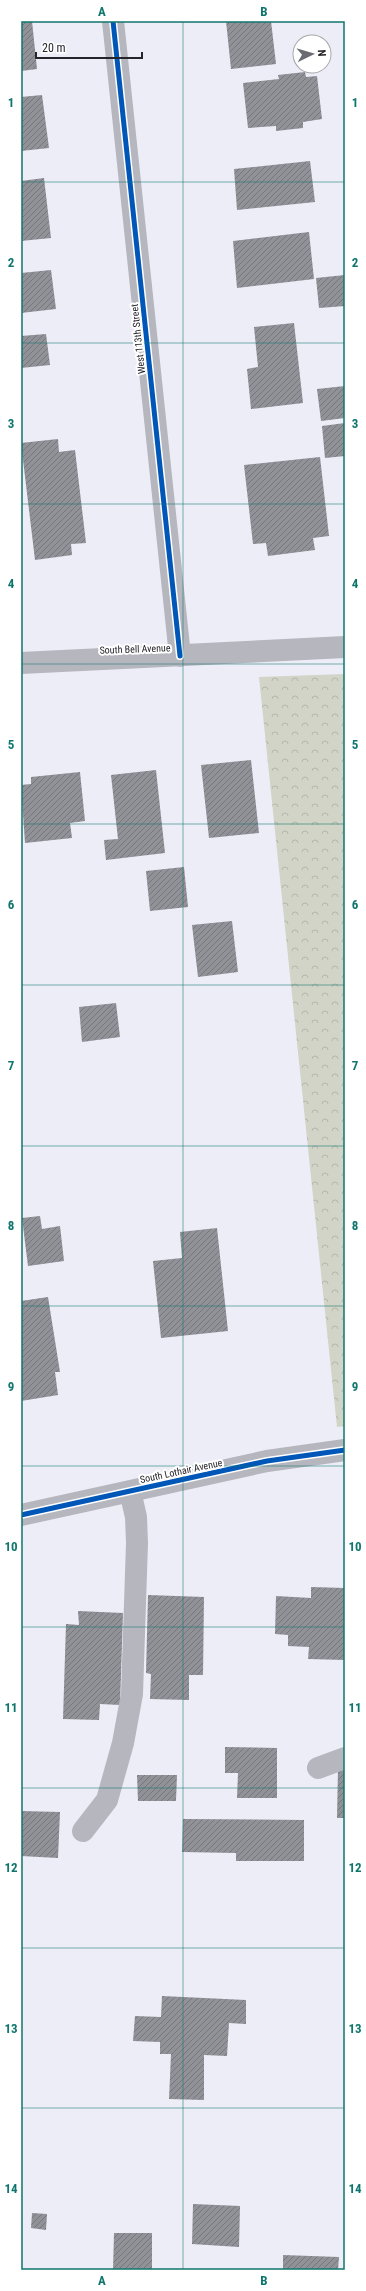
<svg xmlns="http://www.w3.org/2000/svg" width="366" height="2291" font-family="'Roboto Condensed',sans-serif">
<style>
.park{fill:url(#park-crowns)}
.building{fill:url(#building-hatch)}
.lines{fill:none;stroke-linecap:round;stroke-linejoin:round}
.minor{stroke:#b6b6be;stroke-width:22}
.cycleway-casing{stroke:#fff;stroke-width:8}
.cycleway{stroke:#0057b8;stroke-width:5}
.grid{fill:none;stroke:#0f766e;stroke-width:1;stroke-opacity:0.55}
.labels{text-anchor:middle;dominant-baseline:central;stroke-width:4;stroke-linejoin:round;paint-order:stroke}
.street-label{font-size:10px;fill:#24242a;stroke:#fff}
.neatline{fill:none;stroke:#0f766e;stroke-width:1.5}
.grid-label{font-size:13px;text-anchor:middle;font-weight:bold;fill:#0f766e}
</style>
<defs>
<pattern id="park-crowns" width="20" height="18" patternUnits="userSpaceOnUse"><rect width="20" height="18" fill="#d1d4c6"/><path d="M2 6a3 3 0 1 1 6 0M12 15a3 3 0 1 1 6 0" fill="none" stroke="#b3b6aa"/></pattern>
<pattern id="building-hatch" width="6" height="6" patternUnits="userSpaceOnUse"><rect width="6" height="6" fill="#919198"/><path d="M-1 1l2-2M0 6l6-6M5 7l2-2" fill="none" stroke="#76767c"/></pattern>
</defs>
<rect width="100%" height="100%" fill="#ecedf7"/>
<path class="park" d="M345,674V1426L337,1427L259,677Z"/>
<path class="building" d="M21,21H32L37,69L21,71Z
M226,21H271L276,64L231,69Z
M305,72L306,77L317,76L322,119L303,122V128L276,131V126L248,128L243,83L279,79L278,75Z
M42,95L49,148L21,151V97Z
M310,161L315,202L237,210L234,169Z
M44,178L51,238L21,241V181Z
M309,232L314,279L237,288L233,241Z
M51,270L56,309L21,313V273Z
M345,275V306L319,308L316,278Z
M294,323L303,403L251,409L247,369L258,367L254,327Z
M46,334L50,365L21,368V336Z
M345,386V418L321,421L317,389Z
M345,423V456L325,458L322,426Z
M58,439L59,452L75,450L86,543L71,544L72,555L35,560L21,443Z
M320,457L329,536L313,538L315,550L268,556L266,543L253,544L244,465Z
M251,760L259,833L209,838L201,765Z
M156,770L165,853L106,860L104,840L118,839L111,775Z
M80,772L85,821L70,823L72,838L25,843L21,785L31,784V777Z
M184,867L188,907L150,911L146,871Z
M232,921L238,972L198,977L192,925Z
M116,1003L120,1037L82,1042L79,1007Z
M40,1216L42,1229L60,1226L64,1261L28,1266L22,1218Z
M217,1228L228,1331L161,1338L153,1261L182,1258L180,1232Z
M48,1297L60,1372H55L58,1395L21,1401V1301Z
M311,1587L345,1588V1660L308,1659L309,1647L288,1646V1635L275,1634L276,1596L311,1598Z
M148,1595L204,1597L203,1675H189V1700L150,1699L151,1674L146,1673Z
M78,1611L123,1613L120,1705L100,1704L99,1720L63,1719L66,1624L79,1625Z
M225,1747L277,1748V1798H237L238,1773H225Z
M338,1768H345V1818H337Z
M137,1775H177L176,1801H138Z
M21,1811L60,1812L58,1858L21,1856Z
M183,1819L304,1820V1861H236V1853L182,1852Z
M162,1996L246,2000V2024L229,2023L227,2056L204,2055V2100L169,2099L171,2054H160V2042L133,2041L135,2016L161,2017Z
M193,2204L240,2206L239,2247L192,2244Z
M32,2213L47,2214L46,2230L31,2228Z
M114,2233H152V2270H113Z
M283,2255L339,2257L338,2270H283Z"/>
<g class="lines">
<path class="minor" d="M113,21L180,656
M21,663L345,647
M21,1515L267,1461L345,1450
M318,1768L345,1758
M83,1831L107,1800L123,1743L132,1694L137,1543L136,1517L130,1491"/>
<g class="cycleway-casing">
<path id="cycleway" d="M113,21L180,656
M21,1515L267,1461L345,1450"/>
</g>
<use href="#cycleway" class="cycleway"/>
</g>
<path class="grid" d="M183,21V2270M21,182H345M21,343H345M21,504H345M21,664H345M21,824H345M21,985H345M21,1146H345M21,1306H345M21,1466H345M21,1627H345M21,1788H345M21,1948H345M21,2108H345"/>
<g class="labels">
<g class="street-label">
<text transform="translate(138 339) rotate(-96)">West 113th Street</text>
<text transform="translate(135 649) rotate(-2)">South Bell Avenue</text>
<text transform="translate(181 1471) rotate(-12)">South Lothair Avenue</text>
</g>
</g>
<rect width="366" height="2291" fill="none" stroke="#ffffff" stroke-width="44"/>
<g transform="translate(312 54) rotate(85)"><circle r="19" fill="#ffffff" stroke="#a7a7aa"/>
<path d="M0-3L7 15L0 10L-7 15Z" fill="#6a6a72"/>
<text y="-6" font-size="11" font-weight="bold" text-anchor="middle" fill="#24242a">N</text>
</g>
<path d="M36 52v6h106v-6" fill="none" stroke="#24242a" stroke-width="2"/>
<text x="42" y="52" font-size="12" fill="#24242a" stroke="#ffffff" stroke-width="3" paint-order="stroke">20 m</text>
<rect x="22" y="22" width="322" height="2247" class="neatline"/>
<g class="grid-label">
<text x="102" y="16">A</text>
<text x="264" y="16">B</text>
<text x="11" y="107">1</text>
<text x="355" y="107">1</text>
<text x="11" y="267">2</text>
<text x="355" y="267">2</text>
<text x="11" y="428">3</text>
<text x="355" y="428">3</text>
<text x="11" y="588">4</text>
<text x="355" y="588">4</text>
<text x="11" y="749">5</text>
<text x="355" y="749">5</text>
<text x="11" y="909">6</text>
<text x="355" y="909">6</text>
<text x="11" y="1070">7</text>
<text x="355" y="1070">7</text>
<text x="11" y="1230">8</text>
<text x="355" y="1230">8</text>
<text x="11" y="1391">9</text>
<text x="355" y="1391">9</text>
<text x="11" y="1551">10</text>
<text x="355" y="1551">10</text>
<text x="11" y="1712">11</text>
<text x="355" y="1712">11</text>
<text x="11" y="1872">12</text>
<text x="355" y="1872">12</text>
<text x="11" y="2033">13</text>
<text x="355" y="2033">13</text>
<text x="11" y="2193">14</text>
<text x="355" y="2193">14</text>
<text x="102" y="2285">A</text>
<text x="264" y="2285">B</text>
</g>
</svg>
